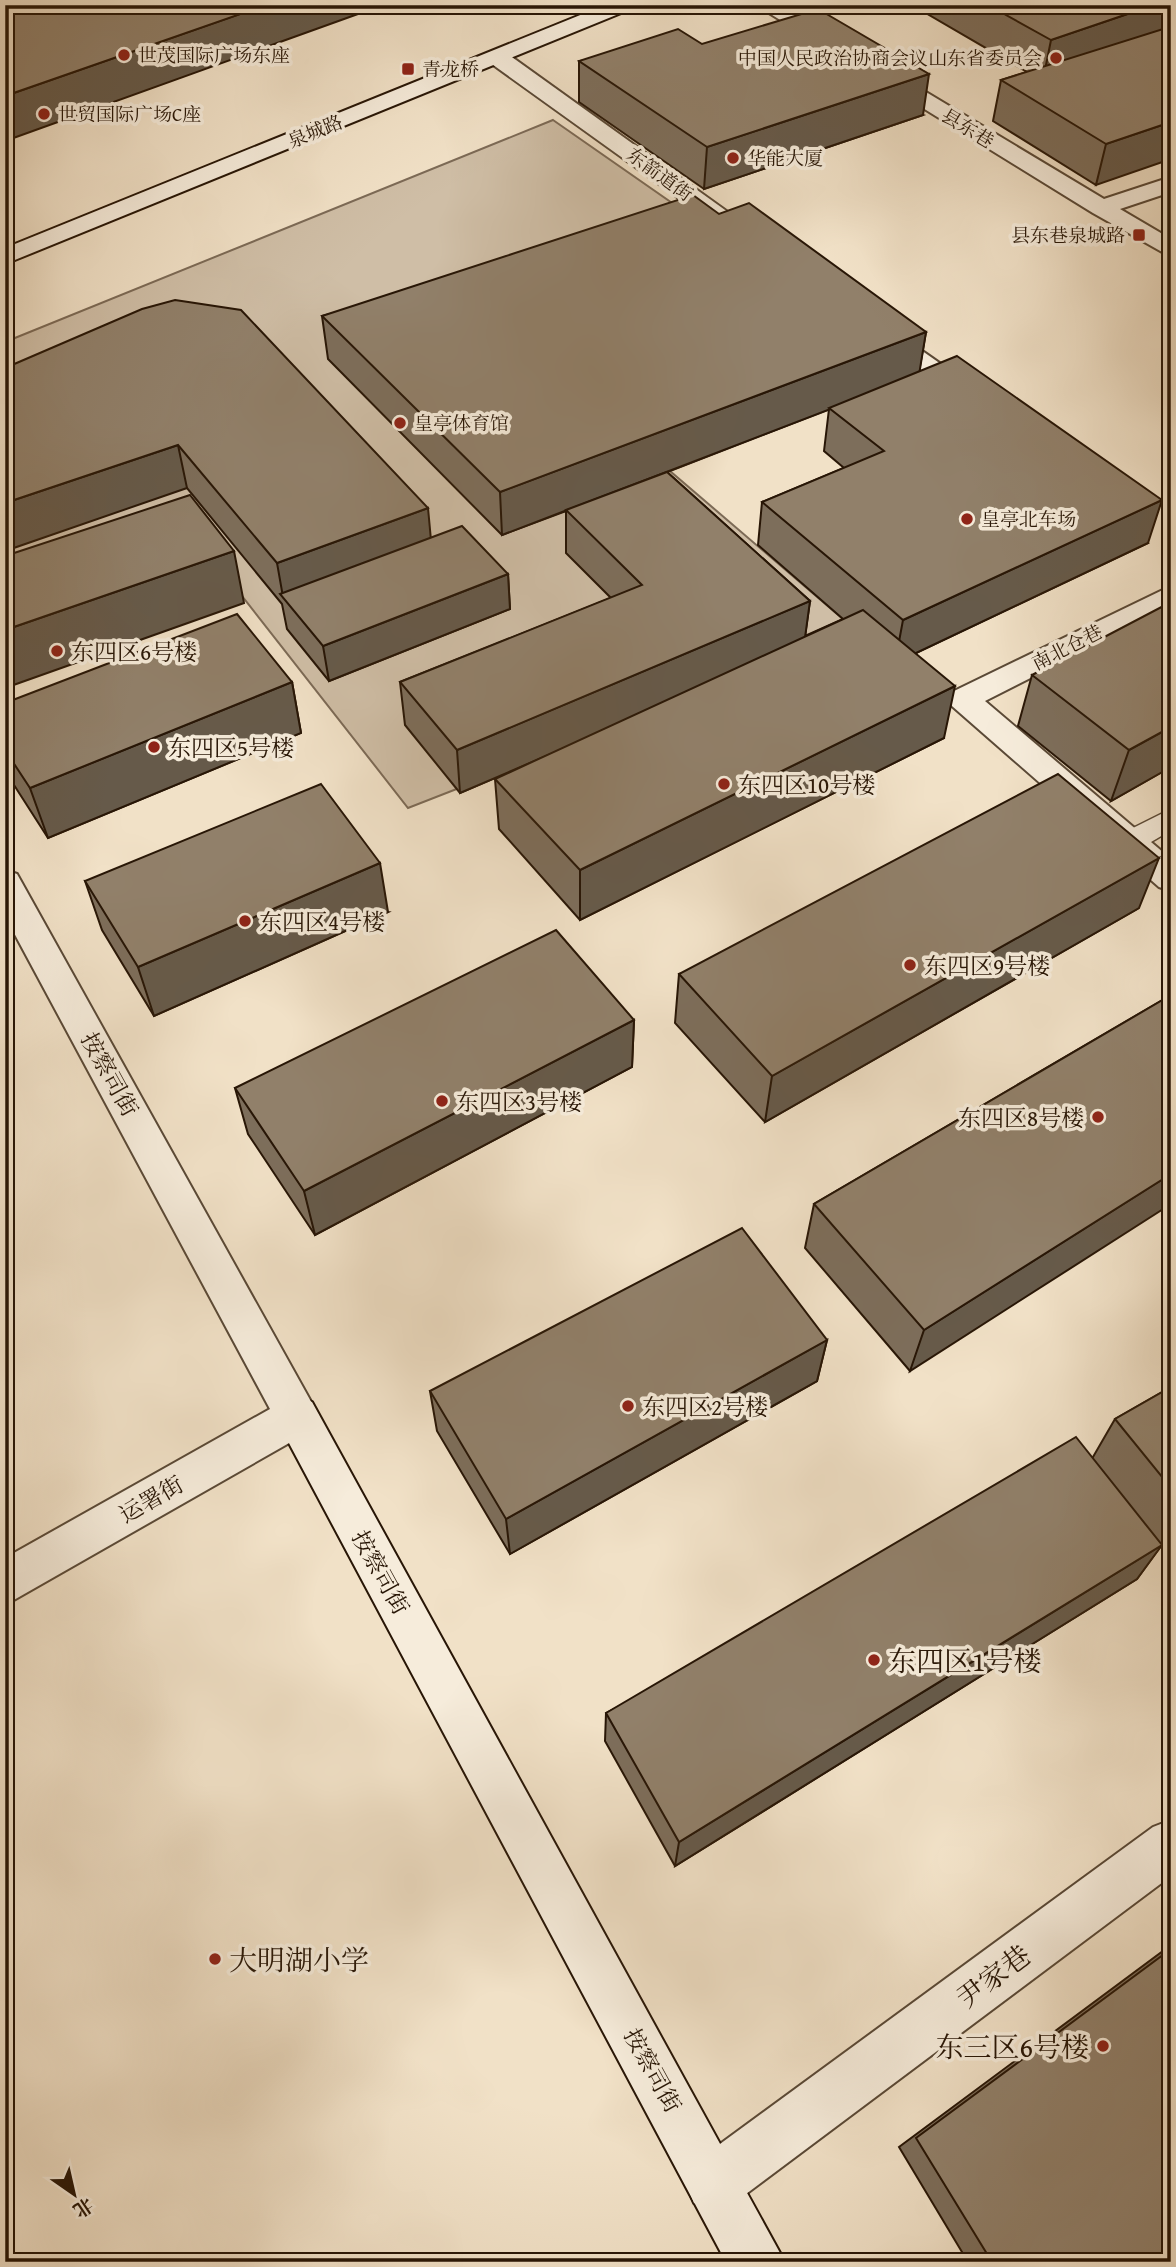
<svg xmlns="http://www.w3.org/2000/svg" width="1176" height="2267" font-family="'Gentium Book Plus','Noto Serif SC',serif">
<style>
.green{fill:#cfbea6;stroke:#7c6a56;stroke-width:2}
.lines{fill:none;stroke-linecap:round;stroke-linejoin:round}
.lane-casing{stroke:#5a4936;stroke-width:3}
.street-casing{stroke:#5a4936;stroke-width:4}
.secondary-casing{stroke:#281606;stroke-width:4}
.lane{fill:#f6ecdb;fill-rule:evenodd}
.street{fill:#f6ecdb;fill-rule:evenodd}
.secondary{fill:#f6ecdb;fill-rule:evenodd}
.wall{fill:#7d6e5b;stroke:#281606;stroke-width:2;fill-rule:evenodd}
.shaded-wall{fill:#665a4a;stroke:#281606;stroke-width:2}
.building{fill:#91806a;stroke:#281606;stroke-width:2}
.poi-dot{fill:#8f2418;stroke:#f6ecdb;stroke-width:2.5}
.labels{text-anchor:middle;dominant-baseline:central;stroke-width:7;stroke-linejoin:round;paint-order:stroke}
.far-poi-label{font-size:19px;fill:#281606;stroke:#f6ecdb;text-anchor:start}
.far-street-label{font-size:19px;fill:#281606;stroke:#f6ecdb}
.poi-label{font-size:23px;fill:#281606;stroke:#f6ecdb;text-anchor:start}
.street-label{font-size:23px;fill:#281606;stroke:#f6ecdb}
.near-poi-label{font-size:28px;fill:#281606;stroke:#f6ecdb;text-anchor:start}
.near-street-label{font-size:28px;fill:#281606;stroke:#f6ecdb}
</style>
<rect width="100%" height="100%" fill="#f1e1c7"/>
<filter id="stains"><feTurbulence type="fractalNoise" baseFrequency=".00286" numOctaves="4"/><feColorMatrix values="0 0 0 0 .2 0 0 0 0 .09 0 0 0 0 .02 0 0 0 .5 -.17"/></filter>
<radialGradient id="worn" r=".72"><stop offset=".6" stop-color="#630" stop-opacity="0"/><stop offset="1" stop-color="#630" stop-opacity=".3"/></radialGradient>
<path class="green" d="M553,120L919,375L670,471L858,632L408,808L170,504L5,563V342Z"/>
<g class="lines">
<g class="lane-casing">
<path id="lane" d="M1171,809V830C1155,839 1137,854 1119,849L1115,842L1119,835Z"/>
</g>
<g class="street-casing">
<path id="street" d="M756,5H781L1104,199L1171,177V192L1120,209L1171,239V257L1093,213Z
M497,51L505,52L739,220L743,225L739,230H723L489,62L486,57Z
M879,324L888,327L968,383L972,389L968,395H950L870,337L866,332L870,327Z
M1171,586V607L985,701L1171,859V891L1159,887L952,706L947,699L952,692Z
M5,870L17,874L319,1416L312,1430L5,1605V1558L270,1409L5,916Z
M1171,1820V1876L734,2203L714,2211L694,2203L686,2183L694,2163L1153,1827Z"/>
</g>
<g class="secondary-casing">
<path id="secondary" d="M605,5H634L631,9L5,264V248Z
M297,1396L312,1402L785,2262H726L282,1430L275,1416L282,1402Z"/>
</g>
<use href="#lane" class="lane"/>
<use href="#street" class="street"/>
<use href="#secondary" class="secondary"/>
</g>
<path class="wall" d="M912,5H1171L1096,185L993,121L1001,80L1027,72Z
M702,44L923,115L704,189L579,102V61Z
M719,214L926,332L919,372L1148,543L916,653L944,738L580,920L499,829L495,779L537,760L460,793L405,725L400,682L611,598L566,553V511L502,535L328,359L322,316ZM829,409L824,451L844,468L762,502L758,545L843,619L805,636L810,601L667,472Z
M5,368L430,538L508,574L510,609L329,681L287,629L282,604L187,488Z
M1032,675L1171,767L1111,801L1018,726Z
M292,682L301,733L48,838L5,771V703Z
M85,881L388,912L154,1016L102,930Z
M1139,908L765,1122L675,1023L679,974Z
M1171,995L910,1371L805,1248L814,1204Z
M634,1020L632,1067L315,1235L248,1134L235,1088Z
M827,1340L817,1381L510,1554L437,1431L430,1391Z
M1171,1387V1557L1161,1546L1137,1579L675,1866L605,1741L606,1713L1093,1457L1115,1419Z
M1171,1945V2262H968L899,2147Z"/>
<path class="shaded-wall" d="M266,5H383L5,141V96Z
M1154,5H1171V36L1043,80L1051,40Z
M929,74L923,115L704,189L707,147Z
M1171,122V159L1096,185L1106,144Z
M926,332L919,375L502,535L500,492Z
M178,445L187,488L5,551V503Z
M1162,500L1148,543L895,663L903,620Z
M428,508L432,551L283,597L277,563Z
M234,551L244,603L5,688V630Z
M508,574L510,609L329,681L323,646Z
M810,601L804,645L460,793L457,750Z
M292,682L301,733L48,838L30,788Z
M955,686L944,738L580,920V870Z
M1171,727V767L1111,801L1129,750Z
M1159,858L1139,908L765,1122L772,1076Z
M380,863L388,912L154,1016L138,967Z
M634,1020L632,1067L315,1235L304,1191Z
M1171,1174V1204L910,1371L924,1330Z
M827,1340L817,1381L510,1554L506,1519Z
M1162,1545L1137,1579L675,1866L679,1842Z"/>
<path class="building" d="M5,5H266L5,96Z
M988,5H1154L1051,40Z
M818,9L929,74L707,147L579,61L678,29L702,44Z
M1163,29L1171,31V122L1106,144L1001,80Z
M693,195L719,214L749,203L926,332L500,492L322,316Z
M175,300L241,310L428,508L277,563L178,445L5,503V368L142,309Z
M957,356L1162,500L903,620L762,502L884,451L829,408Z
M667,472L810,601L457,750L400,682L642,585L566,510Z
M190,495L234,551L5,630V556Z
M462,526L508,574L323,646L280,594Z
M1171,602V727L1129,750L1032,675Z
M863,610L955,686L580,870L495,779Z
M237,614L292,682L30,788L5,750V703Z
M1058,774L1159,858L772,1076L679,974Z
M321,784L380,863L138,967L85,881Z
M556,930L634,1020L304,1191L235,1088Z
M1171,995V1174L924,1330L814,1204Z
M742,1228L827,1340L506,1519L430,1391Z
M1171,1387V1488L1115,1419Z
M1076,1437L1162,1545L679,1842L606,1713Z
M1171,1949V2262H992L916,2138Z"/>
<g class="poi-dot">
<circle cx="124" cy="55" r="7"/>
<circle cx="1056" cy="58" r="7"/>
<rect x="401" y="62" width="14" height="14" rx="3.5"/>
<circle cx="44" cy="114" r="7"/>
<circle cx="733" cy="158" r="7"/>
<rect x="1132" y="228" width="14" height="14" rx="3.5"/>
<circle cx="400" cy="423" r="7"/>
<circle cx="967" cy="519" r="7"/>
<circle cx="57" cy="651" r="7"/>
<circle cx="154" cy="747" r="7"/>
<circle cx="724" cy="784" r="7"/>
<circle cx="245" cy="921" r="7"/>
<circle cx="910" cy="965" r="7"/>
<circle cx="442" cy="1101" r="7"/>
<circle cx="1098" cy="1117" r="7"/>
<circle cx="628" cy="1406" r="7"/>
<circle cx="874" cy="1660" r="7"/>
<circle cx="215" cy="1959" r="7"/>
<circle cx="1103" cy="2046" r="7"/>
</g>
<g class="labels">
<g class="far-poi-label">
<text x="138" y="55">世茂国际广场东座</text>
<text x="1042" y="58" text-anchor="end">中国人民政治协商会议山东省委员会</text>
<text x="422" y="69">青龙桥</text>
<text x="58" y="114">世贸国际广场C座</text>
<text x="747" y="158">华能大厦</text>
<text x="1125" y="235" text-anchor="end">县东巷泉城路</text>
<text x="414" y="423">皇亭体育馆</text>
<text x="981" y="519">皇亭北车场</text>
</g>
<g class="far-street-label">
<text transform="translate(968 128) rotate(31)">县东巷</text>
<text transform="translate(315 131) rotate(-22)">泉城路</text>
<text transform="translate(660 174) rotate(36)">东箭道街</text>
<text transform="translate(1067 647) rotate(-27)">南北仓巷</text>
</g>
<g class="poi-label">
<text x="71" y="651">东四区6号楼</text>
<text x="168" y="747">东四区5号楼</text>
<text x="738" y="784">东四区10号楼</text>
<text x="259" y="921">东四区4号楼</text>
<text x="924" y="965">东四区9号楼</text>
<text x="456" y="1101">东四区3号楼</text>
<text x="1084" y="1117" text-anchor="end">东四区8号楼</text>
<text x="642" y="1406">东四区2号楼</text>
</g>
<g class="street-label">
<text transform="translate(110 1074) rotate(61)">按察司街</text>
<text transform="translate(151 1499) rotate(-30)">运署街</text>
<text transform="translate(381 1572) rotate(61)">按察司街</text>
<text transform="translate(653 2070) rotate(61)">按察司街</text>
</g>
<g class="near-poi-label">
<text x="888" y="1660">东四区1号楼</text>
<text x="229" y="1959">大明湖小学</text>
<text x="1089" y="2046" text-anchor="end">东三区6号楼</text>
</g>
<g class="near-street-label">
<text transform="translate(993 1976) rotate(-37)">尹家巷</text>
</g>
</g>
<rect width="1176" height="2267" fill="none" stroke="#f1e1c7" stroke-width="28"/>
<rect x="7" y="7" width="1162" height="2253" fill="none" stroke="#281606" stroke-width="3.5"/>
<rect x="14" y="14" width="1148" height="2239" fill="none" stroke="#281606" stroke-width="2"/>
<g transform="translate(74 2194) rotate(146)" stroke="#f6ecdb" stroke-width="5" paint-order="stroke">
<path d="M0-5L12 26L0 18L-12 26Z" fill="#281606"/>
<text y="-10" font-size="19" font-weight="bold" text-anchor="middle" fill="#281606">北</text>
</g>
<rect width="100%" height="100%" filter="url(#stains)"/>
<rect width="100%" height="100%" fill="url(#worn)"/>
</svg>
